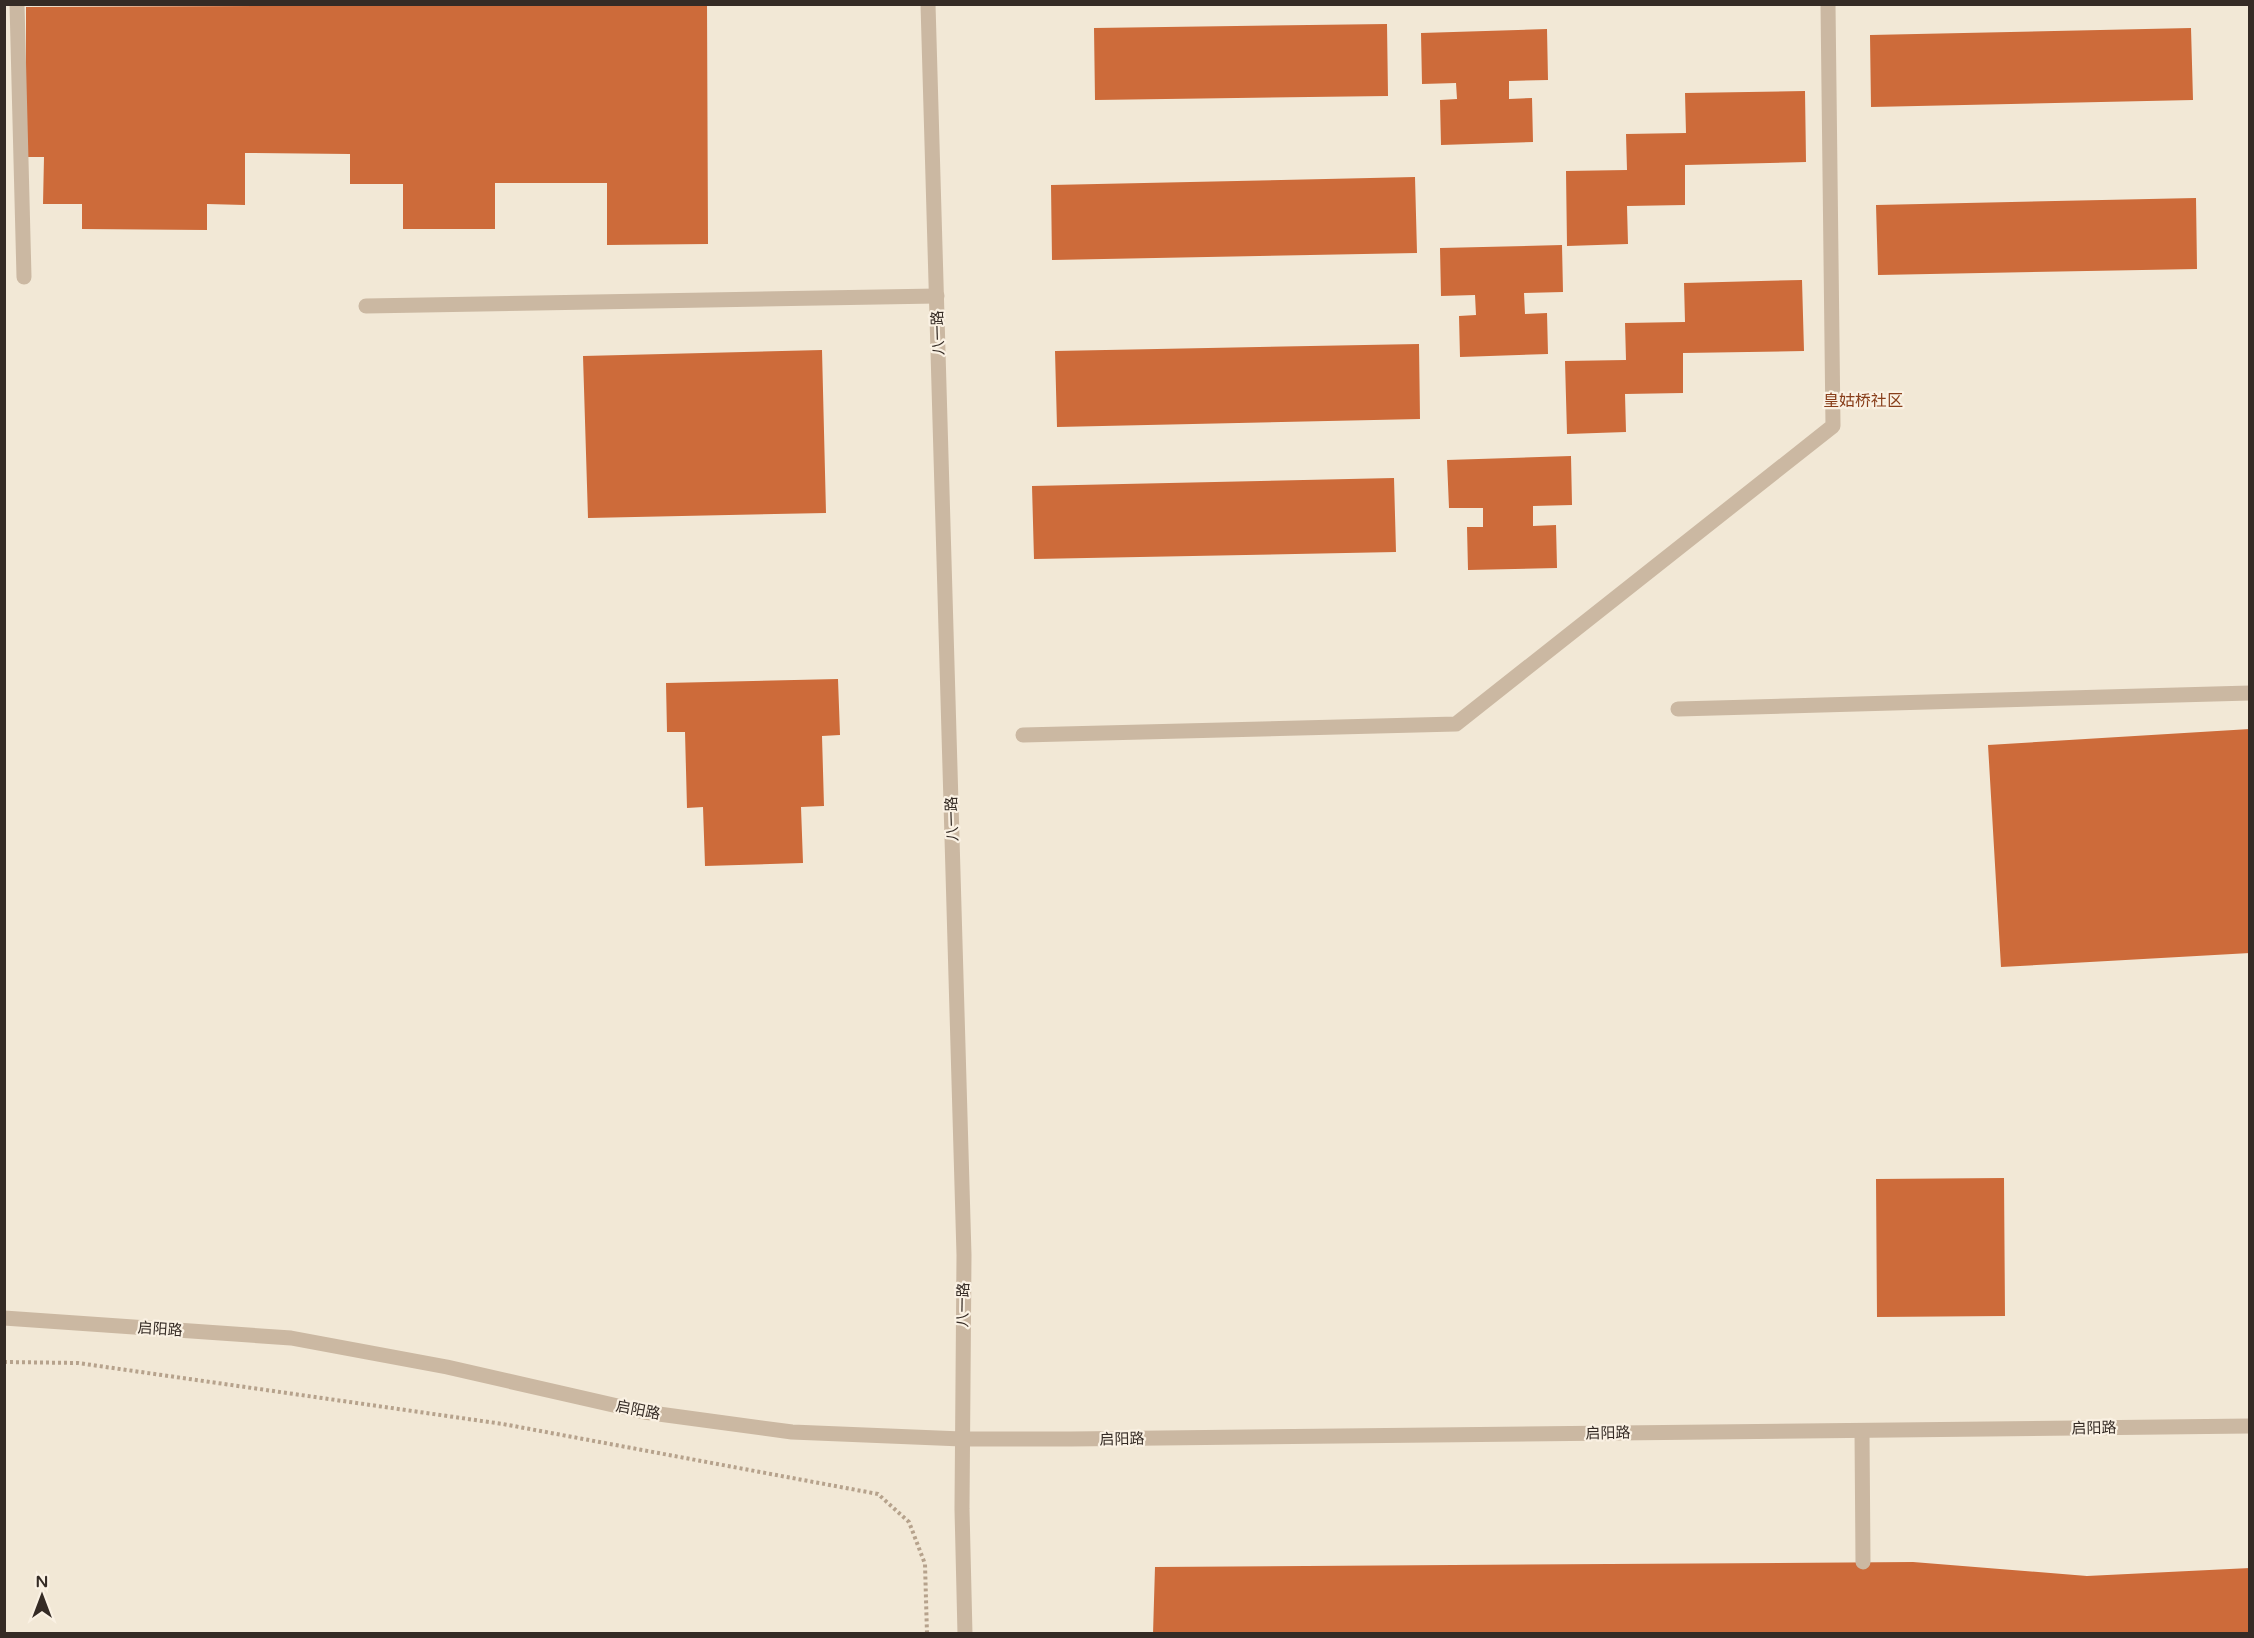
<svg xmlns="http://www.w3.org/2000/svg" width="2254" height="1638" font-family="'Varela Round','Noto Sans SC',sans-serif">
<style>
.building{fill:#cd6b3a}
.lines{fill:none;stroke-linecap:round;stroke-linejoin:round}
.path{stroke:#b6a28c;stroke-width:4;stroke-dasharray:3 3;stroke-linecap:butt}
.service{stroke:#cbb8a2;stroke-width:15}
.minor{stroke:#cbb8a2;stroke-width:15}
.labels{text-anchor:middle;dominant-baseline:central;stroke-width:4.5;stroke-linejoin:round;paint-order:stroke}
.street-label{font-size:15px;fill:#352b25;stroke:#faf1e3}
.neighbourhood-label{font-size:16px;fill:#883e1a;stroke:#faf1e3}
</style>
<rect width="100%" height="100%" fill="#f2e8d6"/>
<path class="building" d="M707,4L708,244L607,245V183H495V229H403V184H350V154L245,153V205L207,204V230L82,229V204H43L44,157H26V7Z
M1387,24L1388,96L1095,100L1094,28Z
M2191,28L2193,100L1871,107L1870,35Z
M1547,29L1548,80L1509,81V99L1532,98L1533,142L1441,145L1440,100L1457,99L1456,83L1422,84L1421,33Z
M1805,91L1806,162L1685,165V205L1627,206L1628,244L1567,246L1566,171L1627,170L1626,134L1686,133L1685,93Z
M1415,177L1417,253L1052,260L1051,185Z
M2196,198L2197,269L1878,275L1876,205Z
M1562,245L1563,292L1524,293L1525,314L1547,313L1548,354L1460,357L1459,316L1476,315L1475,295L1441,296L1440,248Z
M1802,280L1804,351L1683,353V393L1625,394L1626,432L1567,434L1565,361L1626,360L1625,323L1685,322L1684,283Z
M1419,344L1420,419L1057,427L1055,351Z
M822,350L826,513L588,518L583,356Z
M1571,456L1572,505L1533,506V526L1556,525L1557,568L1468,570L1467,527H1483V508H1449L1447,460Z
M1394,478L1396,552L1034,559L1032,486Z
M838,679L840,735L822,736L824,806L801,807L803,863L705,866L703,807L687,808L685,732H667L666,683Z
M2250,729V953L2001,967L1988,745Z
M2004,1178L2005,1316L1877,1317L1876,1179Z
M1913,1562L2087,1576L2250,1568V1634H1153L1155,1567Z"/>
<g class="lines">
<path class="path" d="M4,1362L78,1363L503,1424L878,1494L909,1522L925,1564L927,1634"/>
<path class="service" d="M17,4L24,277
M366,306L937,296
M1678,709L2250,693
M1023,735L1456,724L1833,426L1828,4
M1862,1431L1863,1562"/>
<path class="minor" d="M928,4L964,1255L962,1509L965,1634
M4,1318L291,1338L447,1367L644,1412L792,1432L962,1439H1071L2250,1426"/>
</g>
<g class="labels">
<g class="street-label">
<text transform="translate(938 333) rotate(-92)">八一路</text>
<text transform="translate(952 819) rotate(-92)">八一路</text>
<text transform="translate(963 1305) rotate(-89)">八一路</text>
<text transform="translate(160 1329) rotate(4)">启阳路</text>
<text transform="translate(638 1410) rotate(11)">启阳路</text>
<text transform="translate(2094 1428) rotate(-1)">启阳路</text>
<text transform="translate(1608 1433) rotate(-1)">启阳路</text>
<text transform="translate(1122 1439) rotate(-1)">启阳路</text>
</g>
<g class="neighbourhood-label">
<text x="1863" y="401">皇姑桥社区</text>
</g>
</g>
<rect width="2254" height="1638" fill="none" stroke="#352b25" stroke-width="12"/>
<g transform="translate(42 1596)" stroke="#faf1e3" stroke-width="4.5" paint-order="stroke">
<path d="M0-4.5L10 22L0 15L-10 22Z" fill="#352b25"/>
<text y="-9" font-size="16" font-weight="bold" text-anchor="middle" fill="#352b25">N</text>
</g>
</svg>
